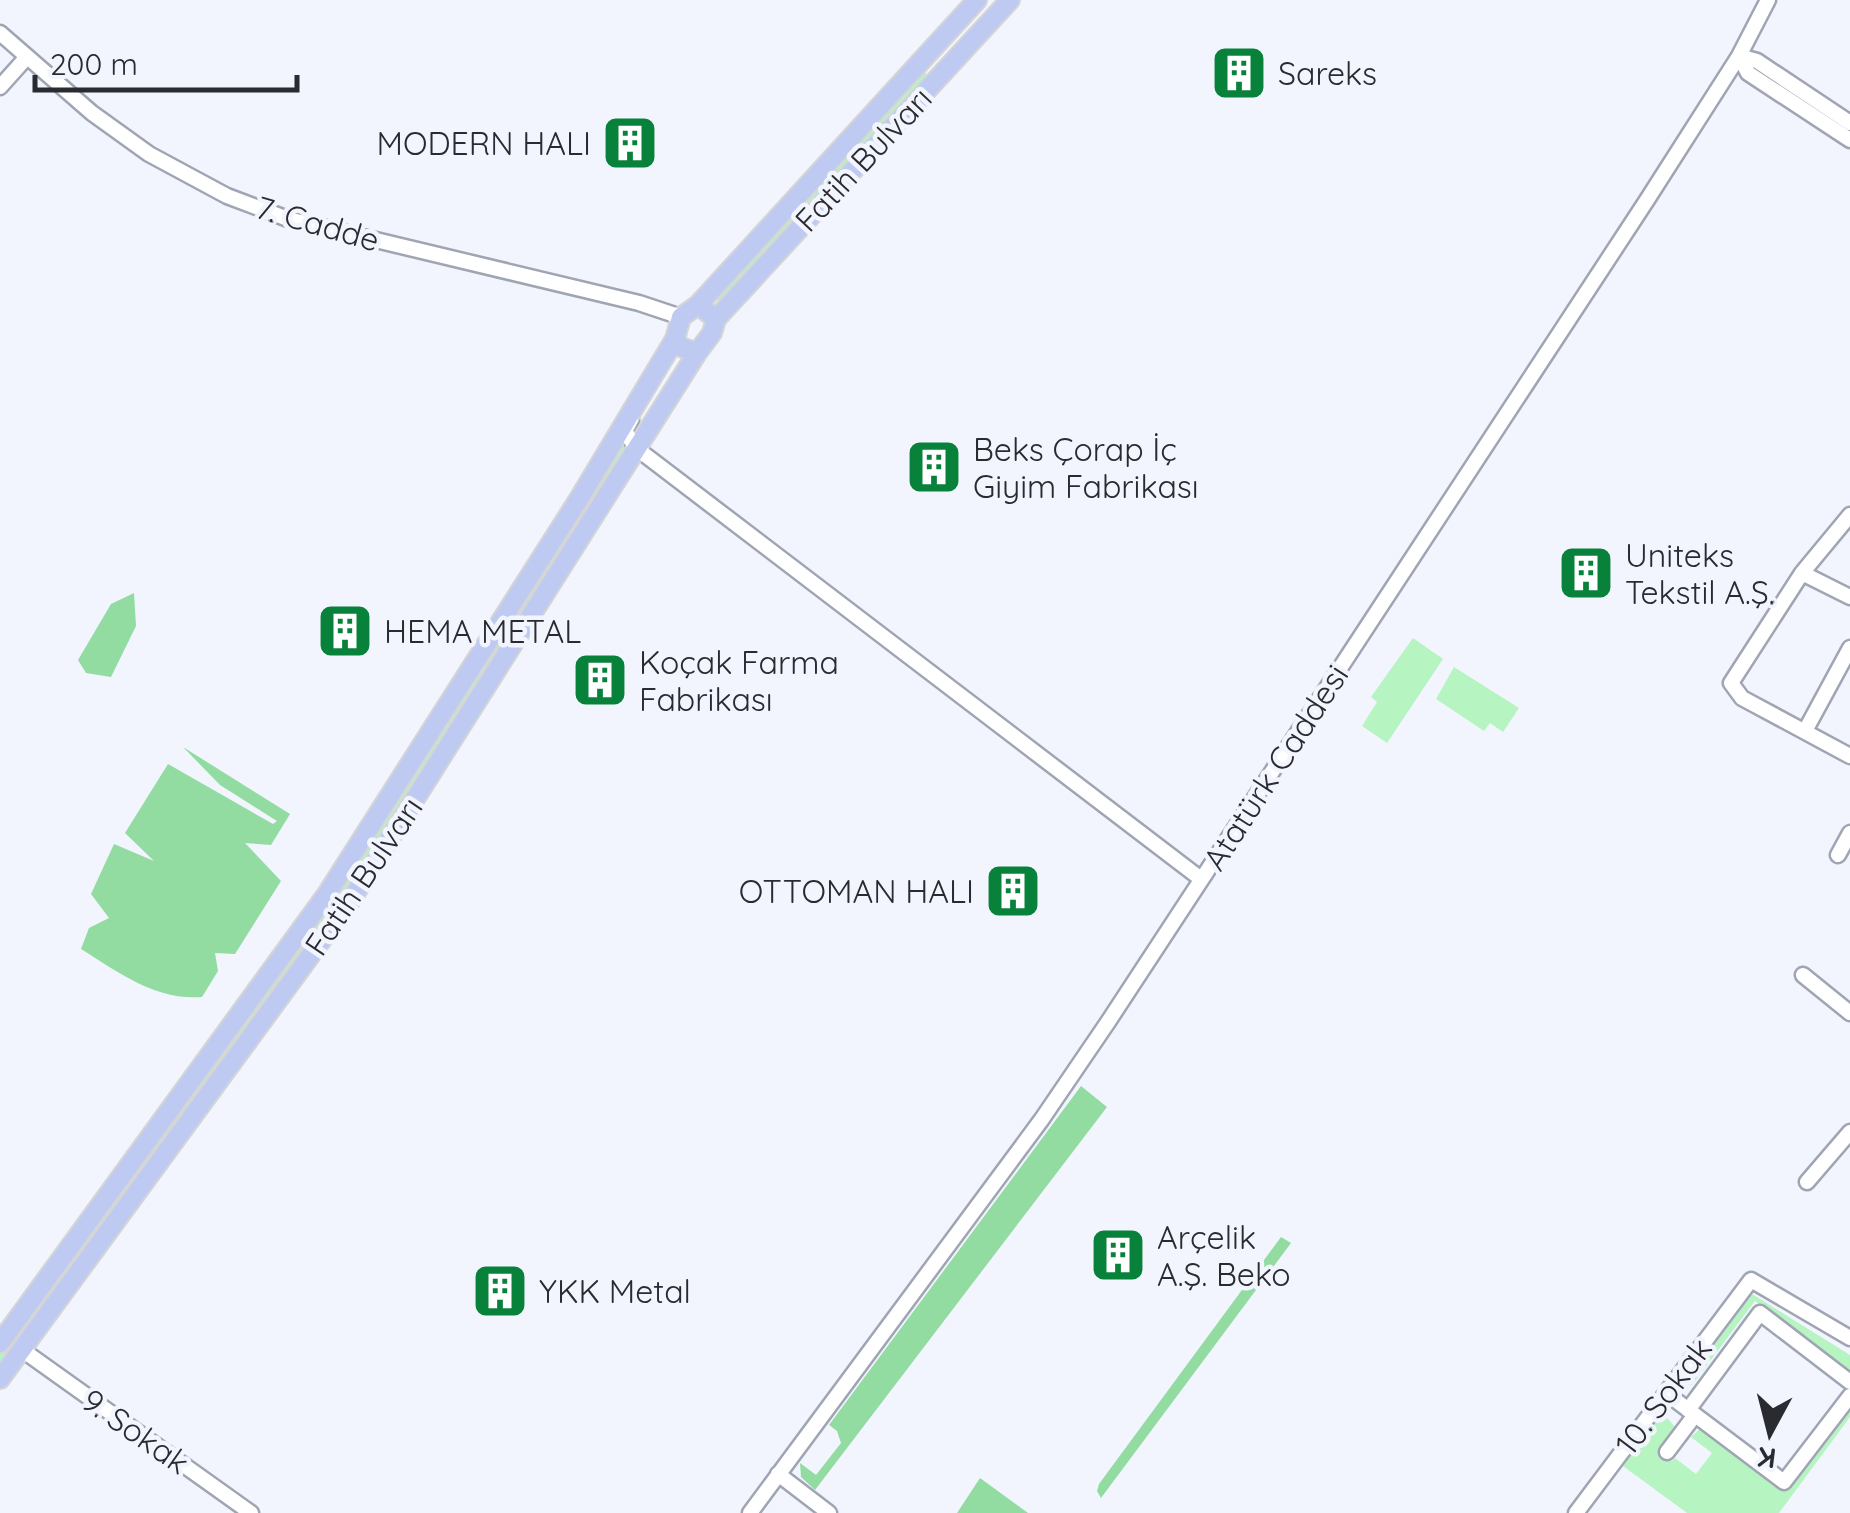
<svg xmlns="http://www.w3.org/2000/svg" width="1850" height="1513" font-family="Quicksand,sans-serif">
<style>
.green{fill:#b6f4c2}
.forest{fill:#92dba1}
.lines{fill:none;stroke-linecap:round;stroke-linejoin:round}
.minor-casing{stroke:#a0a5b3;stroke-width:19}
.major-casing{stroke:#d4d5d6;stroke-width:22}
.minor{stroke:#fff;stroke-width:14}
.major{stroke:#becaf1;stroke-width:18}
.labels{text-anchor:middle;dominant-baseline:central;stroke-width:9;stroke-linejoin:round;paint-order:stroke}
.poi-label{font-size:32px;fill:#292b30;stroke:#f2f5fe;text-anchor:start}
.street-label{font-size:32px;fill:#292b30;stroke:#f2f5fe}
</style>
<rect width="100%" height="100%" fill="#f2f5fe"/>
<path class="green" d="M921,67L926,71V80L723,300L713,301Z
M622,438L629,450L397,814L225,1066L0,1372V1351L155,1136Z
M1413,638L1443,659L1387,743L1362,726L1377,702L1371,697Z
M1454,667L1519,708L1503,732L1490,723L1484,731L1436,699Z
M1752,1294L1850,1355V1372L1755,1301L1692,1385L1685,1384Z
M1850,1407V1417L1779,1513H1687L1623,1466L1663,1413L1675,1427L1658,1449L1672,1461L1675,1458L1696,1474L1712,1453L1691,1437L1701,1428L1786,1490Z"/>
<path class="forest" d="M134,593L136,626L111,677L86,673L78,660L111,604Z
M183,747L290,814L271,845L245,843L281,881L235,954L215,953L218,971L202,997C156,1001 118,972 81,949L89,928L109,918L91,894L114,844L154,861L125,833L168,764L273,824L277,821L220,785Z
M1081,1086L1107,1107L815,1490L801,1477L800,1463L816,1475L841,1443L837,1431L829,1425Z
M1281,1237L1291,1243L1101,1498L1097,1491L1099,1484Z
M980,1478L1028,1513H957Z"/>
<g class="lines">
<g class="minor-casing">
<path id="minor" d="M0,33L92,113L149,154L227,196L288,219L639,303L681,317
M1739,56L1748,73L1850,140
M1739,56L1757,61L1850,123
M0,87L26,58
M631,420L625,431L636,448L1201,879
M1850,515L1802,573L1731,683L1742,698L1850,756
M1802,573L1850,597
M1805,731L1850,648
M1838,855L1850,833
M1803,975L1850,1013
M1807,1182L1850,1132
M21,1349L251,1513
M1666,1393L1784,1482L1850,1396
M1688,1410L1760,1313L1850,1382
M1667,1452L1695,1415
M778,1474L829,1513
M750,1513L1042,1119L1108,1022L1647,200L1739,56L1768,0
M1576,1513L1751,1280L1850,1338"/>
</g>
<g class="major-casing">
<path id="major" d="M698,305L977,0
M698,305L716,319L712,333L697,353L681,347L675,339L681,317Z
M716,319L1010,0
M0,1343L327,894L579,499L675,339
M0,1379L351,900L697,353"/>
</g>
<use href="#minor" class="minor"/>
<use href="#major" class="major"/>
</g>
<defs>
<g id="building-square" transform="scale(2.875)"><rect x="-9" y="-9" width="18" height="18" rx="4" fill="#08823b" stroke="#f2f5fe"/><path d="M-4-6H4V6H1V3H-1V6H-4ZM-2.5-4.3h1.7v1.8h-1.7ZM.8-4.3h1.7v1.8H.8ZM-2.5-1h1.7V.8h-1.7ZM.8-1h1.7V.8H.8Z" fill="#fff"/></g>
</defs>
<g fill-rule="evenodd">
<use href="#building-square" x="1239" y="73"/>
<use href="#building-square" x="630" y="143"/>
<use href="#building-square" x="934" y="467"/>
<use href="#building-square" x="1586" y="573"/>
<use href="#building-square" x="345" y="631"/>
<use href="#building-square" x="600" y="680"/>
<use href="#building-square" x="1013" y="891"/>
<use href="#building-square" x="1118" y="1255"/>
<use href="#building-square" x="500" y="1291"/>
</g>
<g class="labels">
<g class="poi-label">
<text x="1278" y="73">Sareks</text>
<text x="591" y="143" text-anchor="end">MODERN HALI</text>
<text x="973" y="449">Beks Çorap İç<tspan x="973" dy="37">Giyim Fabrikası</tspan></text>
<text x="1625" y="555">Uniteks<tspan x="1625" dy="37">Tekstil A.Ş.</tspan></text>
<text x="384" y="631">HEMA METAL</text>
<text x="639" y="662">Koçak Farma<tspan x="639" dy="37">Fabrikası</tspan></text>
<text x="974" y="891" text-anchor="end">OTTOMAN HALI</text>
<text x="1157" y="1237">Arçelik<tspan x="1157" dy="37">A.Ş. Beko</tspan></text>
<text x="539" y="1291">YKK Metal</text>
</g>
<g class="street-label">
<text transform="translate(863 159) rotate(-47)">Fatih Bulvarı</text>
<text transform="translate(318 223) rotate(16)">7. Cadde</text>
<text transform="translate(1275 767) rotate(-57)">Atatürk Caddesi</text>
<text transform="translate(363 876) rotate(-56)">Fatih Bulvarı</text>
<text transform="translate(1663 1396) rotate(-53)">10. Sokak</text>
<text transform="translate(136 1431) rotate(35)">9. Sokak</text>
</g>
</g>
<g transform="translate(1770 1433) rotate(187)" stroke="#f2f5fe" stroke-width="8" paint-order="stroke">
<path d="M0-8L18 38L0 25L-18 38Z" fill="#292b30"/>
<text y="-15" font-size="28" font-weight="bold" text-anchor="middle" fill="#292b30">K</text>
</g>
<path d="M35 75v15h262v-15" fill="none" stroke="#292b30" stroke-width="5"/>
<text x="50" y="75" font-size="30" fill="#292b30" stroke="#f2f5fe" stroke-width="8" paint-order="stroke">200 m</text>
</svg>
